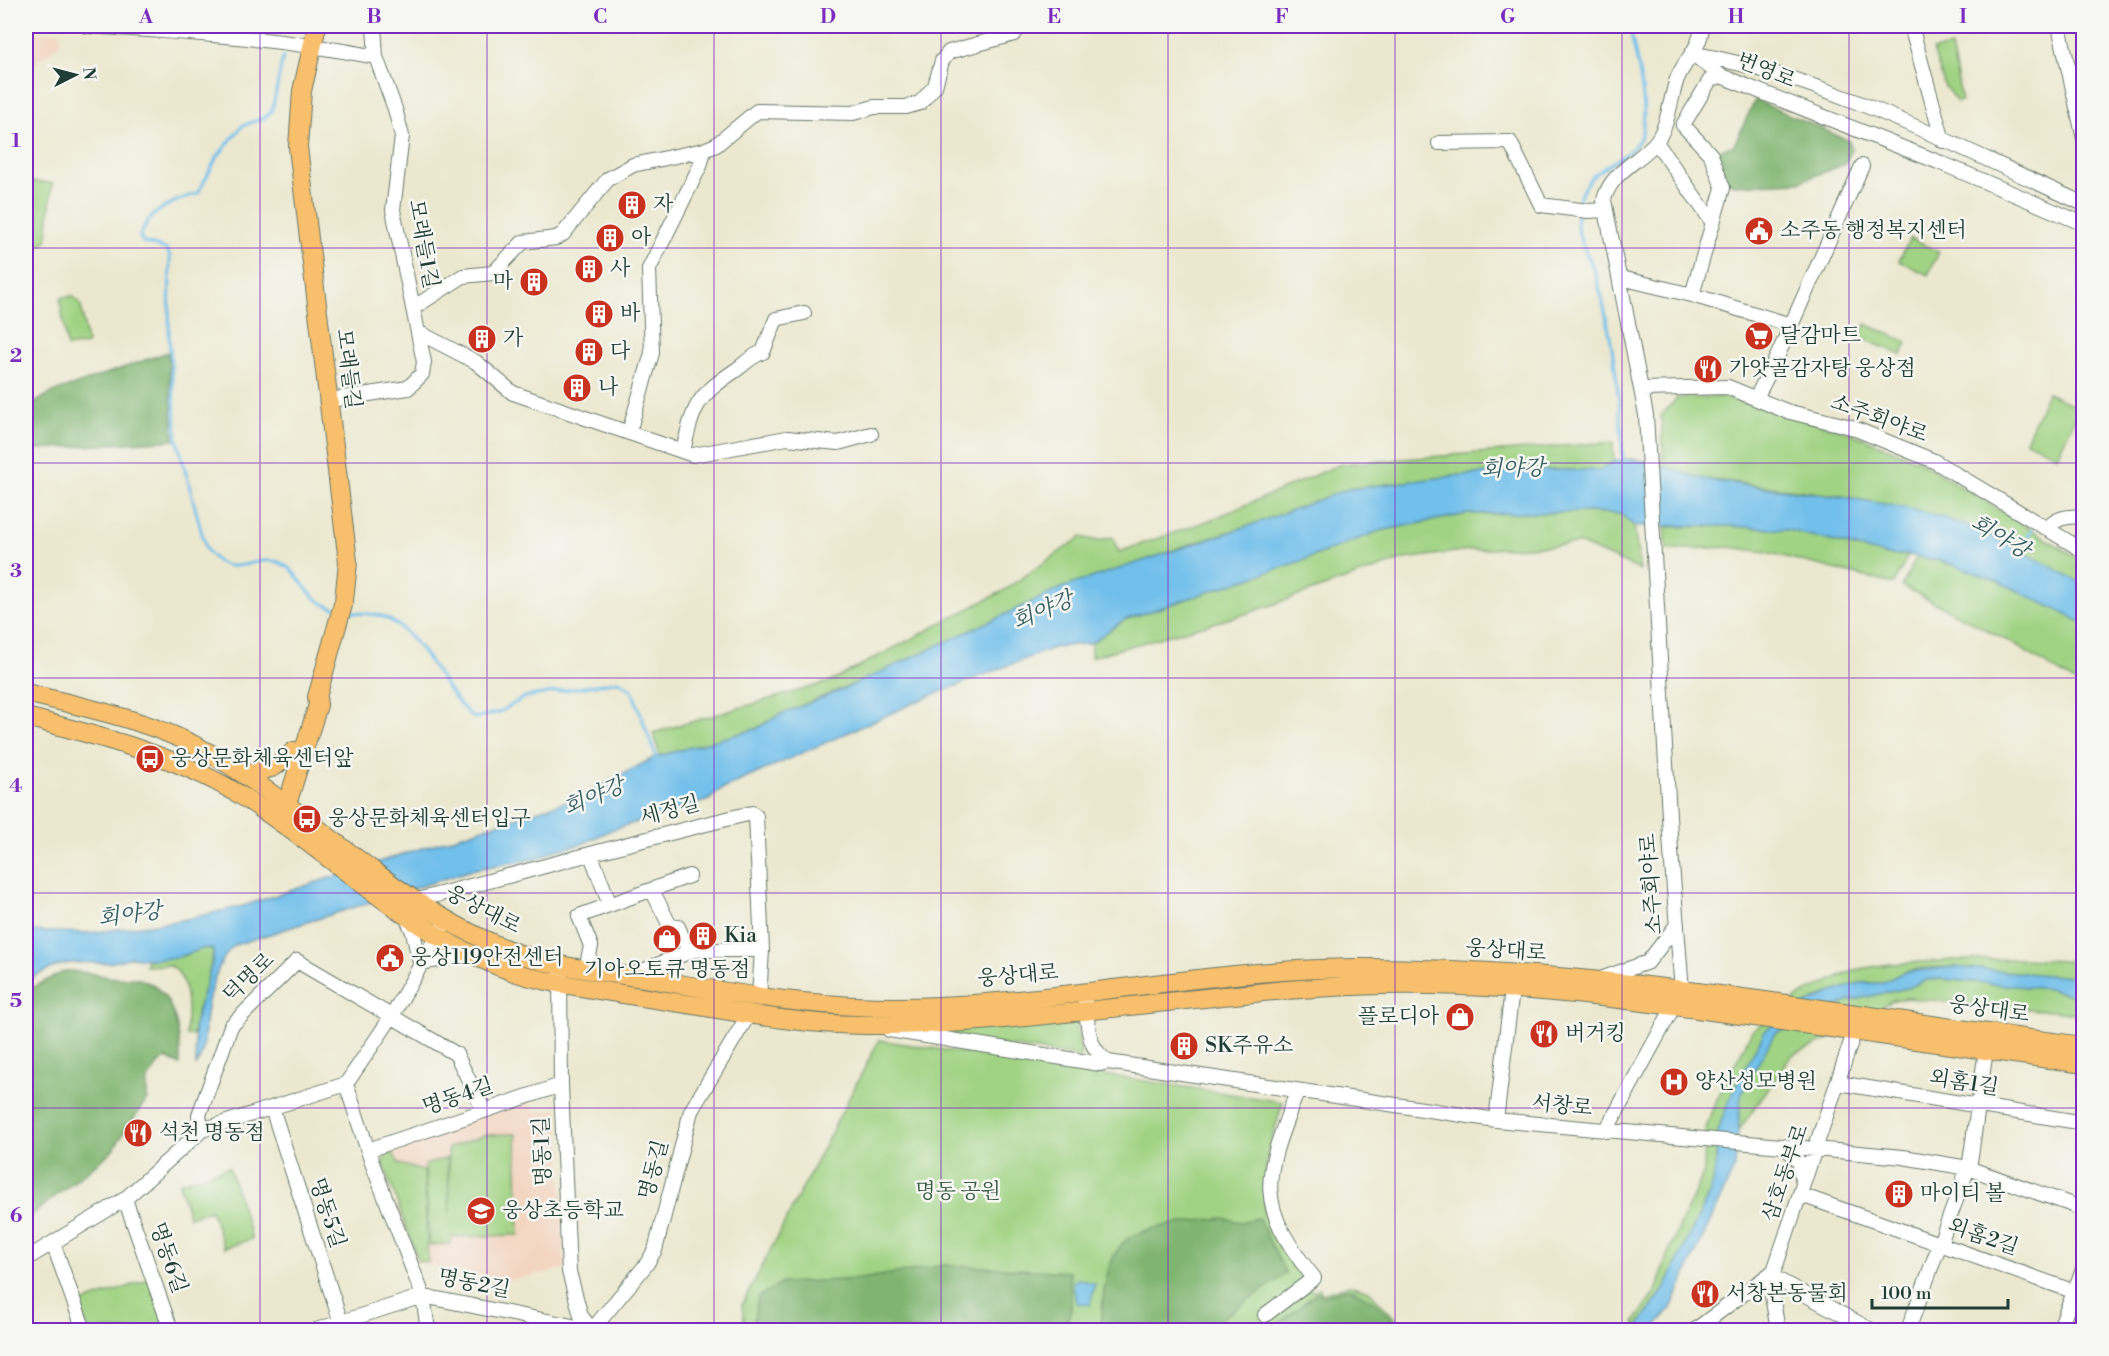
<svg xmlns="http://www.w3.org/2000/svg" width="2109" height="1356" font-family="'Libre Bodoni','Noto Serif KR',serif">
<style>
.built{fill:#f3d4bf}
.green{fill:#a0d383;stroke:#60885c;stroke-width:1.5}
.forest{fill:#80b571;stroke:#507952;stroke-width:1.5}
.water{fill:#71bfeb;stroke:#487e90;stroke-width:1.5}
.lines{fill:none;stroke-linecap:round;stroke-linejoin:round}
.stream{stroke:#71bfeb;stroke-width:3}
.minor-casing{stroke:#67796a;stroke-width:16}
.major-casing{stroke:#67796a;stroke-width:20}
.minor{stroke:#fff;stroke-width:14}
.major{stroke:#f8bf6c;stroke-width:18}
.grid{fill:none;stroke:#7b2cbf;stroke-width:1.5;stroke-opacity:0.55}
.labels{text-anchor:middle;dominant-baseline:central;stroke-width:5;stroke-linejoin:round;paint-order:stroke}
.street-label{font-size:21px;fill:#1f3d34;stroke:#f6f6f2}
.poi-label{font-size:21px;fill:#1f3d34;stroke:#f6f6f2;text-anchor:start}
.park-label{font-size:21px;fill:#395b44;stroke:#f6f6f2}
.water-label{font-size:22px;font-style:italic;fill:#345e62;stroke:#f6f6f2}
.neatline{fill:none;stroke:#7b2cbf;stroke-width:2}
.grid-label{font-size:20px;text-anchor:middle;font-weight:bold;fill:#7b2cbf}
</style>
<rect width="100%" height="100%" fill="#f6f6f2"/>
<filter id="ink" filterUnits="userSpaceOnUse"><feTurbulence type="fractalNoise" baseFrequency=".0167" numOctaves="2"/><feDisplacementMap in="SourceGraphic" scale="12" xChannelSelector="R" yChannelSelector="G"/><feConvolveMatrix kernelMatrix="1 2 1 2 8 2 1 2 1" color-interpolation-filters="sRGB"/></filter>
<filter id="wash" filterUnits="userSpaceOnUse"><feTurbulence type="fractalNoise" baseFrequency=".008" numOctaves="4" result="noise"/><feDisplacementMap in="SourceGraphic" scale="24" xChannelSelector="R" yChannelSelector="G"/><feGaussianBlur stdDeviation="1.35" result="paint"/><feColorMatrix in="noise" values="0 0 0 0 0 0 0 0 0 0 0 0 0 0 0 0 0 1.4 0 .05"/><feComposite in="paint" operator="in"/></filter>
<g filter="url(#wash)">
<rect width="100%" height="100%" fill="#ece8cf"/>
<path class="built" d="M26,32H60V44L26,69Z
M530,1100L532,1112L559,1110L565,1269L505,1281L416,1262L382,1161L389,1148Z"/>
<path class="green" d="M1951,47L1962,101L1957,102L1945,87L1933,50Z
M33,182L52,183L47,240L43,244H26V185Z
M1910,238L1939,252L1928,275L1899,261Z
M73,296L81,305L87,344L67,347L60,298Z
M1865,324L1907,342L1902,355L1859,337Z
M2047,393L2080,408L2057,456L2026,441Z
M1722,397L1848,432L1917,460L2083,561V584L2021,551L1944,518L1843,496L1698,478L1664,466L1661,416L1677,398Z
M1613,442L1614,462L1599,470H1535L1462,475L1348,489L1251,525L1181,547L779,715L756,729L660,756L653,733L829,682L1003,591L1081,537L1098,541L1112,537L1119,552L1213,519L1341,464Z
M1592,512L1621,514L1634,526L1640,570L1581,544L1470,550L1404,559L1249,613L1091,657V643L1124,620L1301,561L1379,531L1467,514Z
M1730,526L1788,530L1887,555H1908L1894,584L1766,552L1729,547L1667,550L1665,527Z
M1917,556C1976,568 2032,593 2083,623V687L2010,642L1902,586Z
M201,948L213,949C212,978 195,1005 193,1035H186C188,1016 190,974 169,965L145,966L147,960L186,955Z
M2022,959L2083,962V978L1954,967L1923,968L1904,972L1882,983H1859L1827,994L1794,1010L1765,1031L1735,1087L1717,1131L1716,1165L1710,1192L1665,1288L1637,1328L1634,1323L1657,1289L1668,1253L1704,1172L1705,1132L1713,1107L1752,1031L1801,995L1854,970L1889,964L1956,960Z
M1942,979L2049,989L2083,998V1014L1908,998L1893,1000L1826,1041L1792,1055L1736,1134L1740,1095L1775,1033L1849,1001L1907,988L1926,980Z
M1076,1018L1081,1057L945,1036L943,1030Z
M879,1040L1283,1102L1267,1155L1264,1215L1281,1249L1313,1292L1319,1288L1323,1294L1349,1285L1369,1291L1406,1330H745L742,1305Z
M516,1134L519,1235L451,1237L450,1244L429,1245L425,1165L447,1158L450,1213L448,1148L485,1135Z
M388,1152L394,1155L399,1164L424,1171L428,1262L418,1261L383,1162Z
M229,1167L252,1239L224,1248L211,1210L189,1217L179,1183Z
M150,1279L166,1330H88L79,1304Z"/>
<path class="forest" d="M1755,100L1848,140L1852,149L1845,164L1799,182L1735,185L1724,181L1713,153L1734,145Z
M168,352L174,440L26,450V408L51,393Z
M65,971C85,971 97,975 116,978C123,979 132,977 139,979C175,988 181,1034 180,1065L166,1058L159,1063L147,1080V1099L111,1152L26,1220V991Z
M1223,1218L1241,1222L1258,1218L1286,1274L1204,1330H1101C1102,1304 1104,1261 1124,1242C1141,1225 1200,1221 1223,1218Z
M946,1265L1070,1272L1071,1311L1063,1330H752L758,1297L782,1283L860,1279Z
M1348,1288C1371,1296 1386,1312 1402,1330H1271L1318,1292L1323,1297Z"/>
<path class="water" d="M1632,459C1661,462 1686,477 1715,481C1792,492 1869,496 1944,518C1989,532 2042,562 2083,584V623L1998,581L1942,561L1908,555H1887L1788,530L1730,526H1634L1621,514L1592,512L1467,514L1379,531L1301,561L1124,620L1091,643L1056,647L925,698L720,790L709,800L611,830L582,844L553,851L540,858L475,869L235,945C218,958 209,993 206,1014C204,1030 206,1052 196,1065L194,1025L213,959V949C202,946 195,952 185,955C168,960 148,960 131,957C103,967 98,961 71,963C54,964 41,975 26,979V931L90,933L178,921L243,906L580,797L655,757L756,729L779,715L844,689L1064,587L1251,525L1348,489L1462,475L1535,470H1599L1617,460Z
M1954,967L2083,978V998L2049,989L1942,979L1926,980L1907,988L1849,1001L1775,1033L1741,1095L1735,1166L1671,1308L1653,1330H1636L1665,1288L1710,1192L1716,1165L1717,1131L1735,1087L1765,1031L1780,1018L1827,994L1859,983H1882L1904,972Z
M1078,1279L1095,1284L1090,1305L1076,1303L1073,1282Z"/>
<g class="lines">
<path class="stream" d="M285,26L286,28
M283,57L272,111L264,118L242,126L217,157L198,193C174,201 148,210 140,237L143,242L166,249L170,256L169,337L177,439L206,549C229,583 250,555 278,562C301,569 304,601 335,608
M1578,205C1583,166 1624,165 1639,140C1652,116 1635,52 1629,26
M1577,215C1574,237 1590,255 1596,276C1613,336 1621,400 1623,463
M2020,552L2032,529
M347,611C358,614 374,613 384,617C423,634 442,693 474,718L500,712L525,697L619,681L632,690L657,760"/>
</g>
</g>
<g filter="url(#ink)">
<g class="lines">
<g class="minor-casing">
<path id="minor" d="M87,26C184,32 280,38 376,57
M1911,26L1943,141
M2059,26L2084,139
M1693,54L1721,76L1941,163L2084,224
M1695,54C1830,78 1959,148 2084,204
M1656,142L1713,223
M1439,143L1510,142L1541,205L1588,211L1605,210
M1621,278L1692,295L1791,325
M1692,295L1723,188L1711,155L1683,125L1710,80L1721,76
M413,308L463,276L493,273L523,242L556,238L563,234L608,179L633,165L704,150
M418,332L476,362L513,393L693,455L787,438L838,443L871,434
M1642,389L1728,387L1786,411L1851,427L1934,461L2084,551
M1756,398L1777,357L1862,166
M330,400L408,388L422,374L424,362L393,210L402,136L395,109L376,57L374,26
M629,432L652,353L649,269L700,166L704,150L716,145L757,111L853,113L874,107H906L920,103L935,86L942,61L949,52L1014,34L1020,26
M683,451C694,405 696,397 736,370C746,363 751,356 763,352L776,319L804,313
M2047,529C2057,516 2068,517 2084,516
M591,855L610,905
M652,890L670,926L678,927L689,952
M418,900C529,871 640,839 752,813L756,816L762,950L759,998
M405,914L413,932L420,963L472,954
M586,969L591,946L579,916L689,876
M560,975L561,1085L569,1272L581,1316L592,1330
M631,976L693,950H762
M1603,978L1648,962L1676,926
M1085,1002C1089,1028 1086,1046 1108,1062L1496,1120L1903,1157L1968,1168L2084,1209
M889,1030L1100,1064L1108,1062
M1838,1083L2084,1123
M346,1084L372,1163L423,1296L428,1330
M272,1108L343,1329
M1496,1120L1512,990
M202,1130L199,1115L231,1026L297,961L456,1054L484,1111
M1606,1131L1682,991L1671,851L1646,415L1604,200C1610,173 1637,163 1655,143C1669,126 1670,99 1677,79C1685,59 1701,48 1702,26
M1785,1146L1799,1162L1803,1183
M368,1150L561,1085
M1801,1195L2084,1295
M125,1199L171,1330
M53,1243L84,1330
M26,1259L125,1199L202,1130L346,1084L392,1016L442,927
M1773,1277L1871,1330
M1265,1315L1314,1278C1253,1202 1264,1177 1297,1092
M316,1330L423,1296L592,1330
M592,1330L646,1265L655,1250L691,1111L749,1014
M1695,1330L1774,1271
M1778,1330L1772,1296L1774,1271L1855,1030
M1908,1330L1970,1162L1986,1050
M2059,1330L2084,1267"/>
</g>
<g class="major-casing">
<path id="major" d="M26,693C92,709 159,722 218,758C328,824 426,936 555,964C590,971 626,975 662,981C757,998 842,1011 939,1006C1079,999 1217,969 1357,968C1601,967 1842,1015 2084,1046
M26,717C98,736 172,754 237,793C337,854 429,957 547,981C600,991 653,999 706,1007C759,1016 812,1025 866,1025C1056,1026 1243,981 1433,985C1548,987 1662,1004 1775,1020C1878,1034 1981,1049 2084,1064
M245,775L274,767L294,751
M284,814L318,705L317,697L344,601L348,562L298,147L302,91L317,26"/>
</g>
<use href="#minor" class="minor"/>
<use href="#major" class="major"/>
</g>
</g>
<path class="grid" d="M260,26V1330M487,26V1330M714,26V1330M941,26V1330M1168,26V1330M1395,26V1330M1622,26V1330M1849,26V1330M26,248H2084M26,463H2084M26,678H2084M26,893H2084M26,1108H2084"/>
<defs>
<g id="building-disc" transform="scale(1.5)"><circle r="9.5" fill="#c8321e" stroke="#f6f6f2"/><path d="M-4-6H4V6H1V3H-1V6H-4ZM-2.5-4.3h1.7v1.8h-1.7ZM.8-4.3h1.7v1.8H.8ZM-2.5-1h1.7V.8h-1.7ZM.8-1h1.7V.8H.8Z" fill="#fff"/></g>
<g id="civic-disc" transform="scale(1.5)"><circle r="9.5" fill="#c8321e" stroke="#f6f6f2"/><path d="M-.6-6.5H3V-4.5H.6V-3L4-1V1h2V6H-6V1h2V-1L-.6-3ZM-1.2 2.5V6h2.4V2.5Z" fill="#fff"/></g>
<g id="supermarket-disc" transform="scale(1.5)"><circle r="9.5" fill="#c8321e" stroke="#f6f6f2"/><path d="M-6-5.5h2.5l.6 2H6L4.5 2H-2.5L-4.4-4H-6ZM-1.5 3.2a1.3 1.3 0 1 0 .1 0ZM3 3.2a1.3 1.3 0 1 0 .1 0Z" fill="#fff"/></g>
<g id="restaurant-disc" transform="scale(1.5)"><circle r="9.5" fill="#c8321e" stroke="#f6f6f2"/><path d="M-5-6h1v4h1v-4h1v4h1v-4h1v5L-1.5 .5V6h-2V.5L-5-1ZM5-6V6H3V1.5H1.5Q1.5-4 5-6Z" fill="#fff"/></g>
<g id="bus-disc" transform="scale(1.5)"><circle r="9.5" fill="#c8321e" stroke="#f6f6f2"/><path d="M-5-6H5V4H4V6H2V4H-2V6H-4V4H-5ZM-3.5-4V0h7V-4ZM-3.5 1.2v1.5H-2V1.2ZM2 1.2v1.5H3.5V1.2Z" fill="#fff"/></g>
<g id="shop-disc" transform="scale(1.5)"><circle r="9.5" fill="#c8321e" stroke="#f6f6f2"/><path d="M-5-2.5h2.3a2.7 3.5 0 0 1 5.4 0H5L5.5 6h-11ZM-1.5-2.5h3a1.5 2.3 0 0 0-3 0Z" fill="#fff"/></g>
<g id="hospital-disc" transform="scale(1.5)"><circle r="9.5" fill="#c8321e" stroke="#f6f6f2"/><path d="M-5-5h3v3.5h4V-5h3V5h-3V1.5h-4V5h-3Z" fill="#fff"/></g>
<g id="school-disc" transform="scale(1.5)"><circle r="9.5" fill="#c8321e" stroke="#f6f6f2"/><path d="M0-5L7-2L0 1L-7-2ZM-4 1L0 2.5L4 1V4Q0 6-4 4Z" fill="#fff"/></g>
</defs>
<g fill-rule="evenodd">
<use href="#building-disc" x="632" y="205"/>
<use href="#civic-disc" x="1759" y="231"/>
<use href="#building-disc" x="610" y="238"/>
<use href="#building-disc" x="589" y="269"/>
<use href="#building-disc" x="534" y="282"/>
<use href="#building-disc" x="599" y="314"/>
<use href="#supermarket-disc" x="1759" y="336"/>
<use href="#building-disc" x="482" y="339"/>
<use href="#building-disc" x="589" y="352"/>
<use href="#restaurant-disc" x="1708" y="369"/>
<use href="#building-disc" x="577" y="388"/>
<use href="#bus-disc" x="150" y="759"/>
<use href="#bus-disc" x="307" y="819"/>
<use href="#building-disc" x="703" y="936"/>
<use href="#shop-disc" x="667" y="939"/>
<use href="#civic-disc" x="390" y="958"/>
<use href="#shop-disc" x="1460" y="1017"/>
<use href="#restaurant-disc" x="1544" y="1034"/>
<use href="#building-disc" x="1184" y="1046"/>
<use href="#hospital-disc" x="1674" y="1082"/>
<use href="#restaurant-disc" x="138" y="1133"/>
<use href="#building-disc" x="1899" y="1194"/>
<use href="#school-disc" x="481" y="1211"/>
<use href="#restaurant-disc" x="1705" y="1294"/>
</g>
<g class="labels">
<g class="street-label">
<text transform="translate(1766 71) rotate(22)">번영로</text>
<text transform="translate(423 244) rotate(80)">모래들1길</text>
<text transform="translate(348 369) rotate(83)">모래들길</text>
<text transform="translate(1879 419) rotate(20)">소주회야로</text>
<text transform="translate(670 811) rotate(-15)">세정길</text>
<text transform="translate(1652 884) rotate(-94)">소주회야로</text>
<text transform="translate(483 910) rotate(27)">웅상대로</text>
<text transform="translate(1506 951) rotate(4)">웅상대로</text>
<text transform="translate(1018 976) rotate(-5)">웅상대로</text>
<text transform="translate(249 978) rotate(-44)">덕명로</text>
<text transform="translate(1989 1010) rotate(8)">웅상대로</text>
<text transform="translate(1964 1083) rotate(9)">외홈1길</text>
<text transform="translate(458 1097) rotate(-19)">명동4길</text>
<text transform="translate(1562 1106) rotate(6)">서창로</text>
<text transform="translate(543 1151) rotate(-92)">명동1길</text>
<text transform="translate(654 1170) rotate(-75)">명동길</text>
<text transform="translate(1786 1173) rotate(-71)">삼호동부로</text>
<text transform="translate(327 1213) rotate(72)">명동5길</text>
<text transform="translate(1983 1237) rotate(19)">외홈2길</text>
<text transform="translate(168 1258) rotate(71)">명동6길</text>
<text transform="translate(474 1284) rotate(11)">명동2길</text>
</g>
<g class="poi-label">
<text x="653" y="205">자</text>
<text x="1780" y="231">소주동 행정복지센터</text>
<text x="631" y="238">아</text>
<text x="610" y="269">사</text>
<text x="513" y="282" text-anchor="end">마</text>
<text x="620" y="314">바</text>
<text x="1780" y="336">달감마트</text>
<text x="503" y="339">가</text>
<text x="610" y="352">다</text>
<text x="1729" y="369">가얏골감자탕 웅상점</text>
<text x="598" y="388">나</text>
<text x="171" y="759">웅상문화체육센터앞</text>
<text x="328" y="819">웅상문화체육센터입구</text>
<text x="724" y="936">Kia</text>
<text x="411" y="958">웅상119안전센터</text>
<text x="667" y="970" text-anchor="middle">기아오토큐 명동점</text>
<text x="1439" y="1017" text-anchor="end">플로디아</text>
<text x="1565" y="1034">버거킹</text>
<text x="1205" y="1046">SK주유소</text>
<text x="1695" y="1082">양산성모병원</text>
<text x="159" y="1133">석천 명동점</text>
<text x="1920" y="1194">마이티 볼</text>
<text x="502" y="1211">웅상초등학교</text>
<text x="1726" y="1294">서창본동물회</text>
</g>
<g class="park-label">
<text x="958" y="1192">명동 공원</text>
</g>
<g class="water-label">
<text transform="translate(1513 469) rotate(-2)">회야강</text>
<text transform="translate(2000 537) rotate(30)">회야강</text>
<text transform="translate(1043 611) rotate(-23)">회야강</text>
<text transform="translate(594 797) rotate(-23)">회야강</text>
<text transform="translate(130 915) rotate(-8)">회야강</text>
</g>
</g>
<rect width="2109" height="1356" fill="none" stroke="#f6f6f2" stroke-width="66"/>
<g transform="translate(75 75) rotate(84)" stroke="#f6f6f2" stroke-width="4.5" paint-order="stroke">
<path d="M0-4.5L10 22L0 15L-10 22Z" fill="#1f3d34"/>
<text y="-9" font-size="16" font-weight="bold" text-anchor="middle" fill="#1f3d34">N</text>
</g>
<path d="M1872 1299v9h136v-9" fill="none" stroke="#1f3d34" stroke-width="3"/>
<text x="1881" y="1299" font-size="18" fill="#1f3d34" stroke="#f6f6f2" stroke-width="4.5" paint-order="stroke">100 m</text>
<rect x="33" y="33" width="2043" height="1290" class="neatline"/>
<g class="grid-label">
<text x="146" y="23">A</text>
<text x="374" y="23">B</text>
<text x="600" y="23">C</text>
<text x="828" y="23">D</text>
<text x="1054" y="23">E</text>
<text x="1282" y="23">F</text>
<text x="1508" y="23">G</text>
<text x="1736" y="23">H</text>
<text x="1963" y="23">I</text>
<text x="16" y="147">1</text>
<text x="16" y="362">2</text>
<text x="16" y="577">3</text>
<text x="16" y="792">4</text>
<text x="16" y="1007">5</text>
<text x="16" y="1222">6</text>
</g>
</svg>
